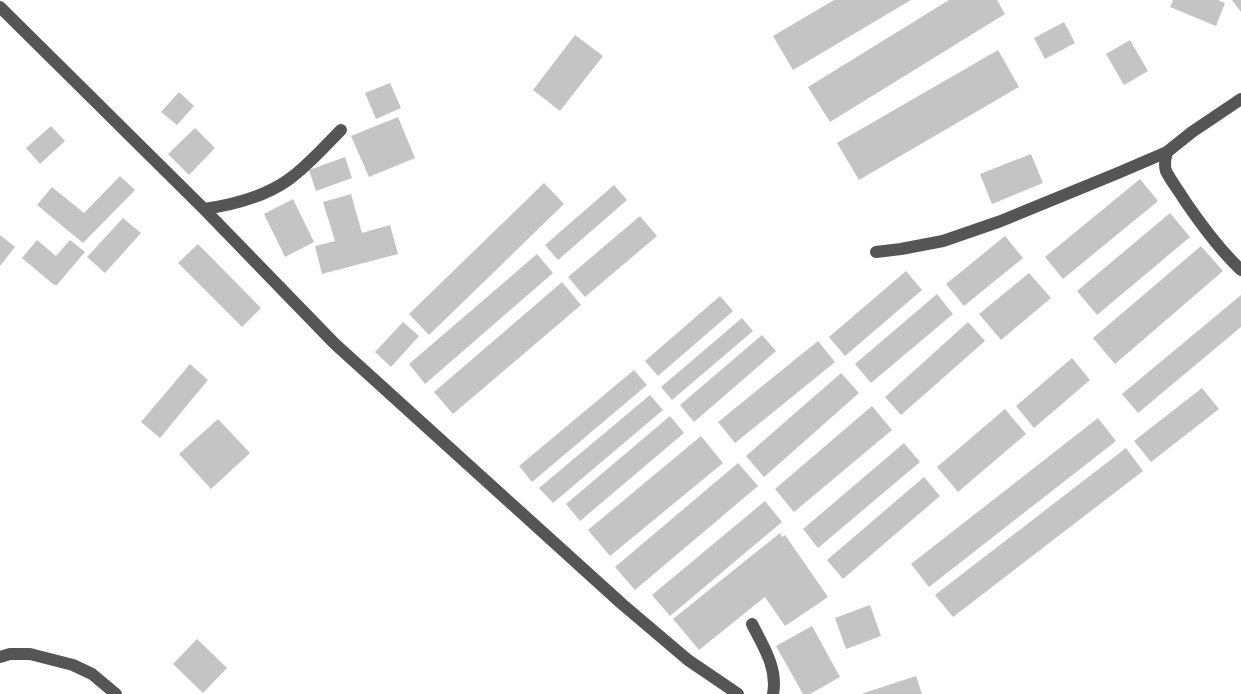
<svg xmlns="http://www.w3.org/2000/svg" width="1241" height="694" font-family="'Roboto Condensed',sans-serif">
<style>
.building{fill:#c4c4c4}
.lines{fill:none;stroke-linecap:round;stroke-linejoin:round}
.minor{stroke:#555;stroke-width:12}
</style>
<rect width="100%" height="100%" fill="#fff"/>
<path class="building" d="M834,0H911L793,70L773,36Z
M949,0H997L1005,14L830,122L808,87Z
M1173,0H1218L1225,3L1216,26L1170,7Z
M1232,0H1241V12Z
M1064,22L1075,43L1045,59L1034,38Z
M575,35L603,56L560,111L533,90Z
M1130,40L1148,71L1124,85L1106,54Z
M998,50L1019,87L859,180L837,143Z
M390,83L401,108L376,119L365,93Z
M179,92L194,106L177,125L161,112Z
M398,117L415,158L369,177L351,136Z
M51,126L65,141L40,164L26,148Z
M195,128L215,148L189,175L168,154Z
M1031,154L1043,183L992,204L980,174Z
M345,157L352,178L316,191L309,170Z
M120,176L135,190L83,243L37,205L52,187L84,213Z
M1140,179L1158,201L1063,279L1045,257Z
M544,183L564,204L429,335L409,314Z
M614,185L627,200L558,260L545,245Z
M351,194L362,233L390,225L398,254L322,274L315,246L335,241L323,202Z
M293,199L314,242L285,257L264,214Z
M1170,213L1190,237L1097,315L1077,291Z
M640,216L657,236L585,297L568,277Z
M123,218L141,233L105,273L87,257Z
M0,235L15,247L0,266Z
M1005,236L1023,258L964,306L946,284Z
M37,240L56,256L70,240L85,252L56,286L55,284L54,285L22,258Z
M198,244L261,308L242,327L178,263Z
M1201,246L1223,271L1115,364L1093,338Z
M537,254L553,273L425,384L409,364Z
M906,271L922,290L845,356L829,337Z
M1029,273L1051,298L1001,340L979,314Z
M562,282L581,305L453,414L434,392Z
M937,294L953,314L871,383L855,364Z
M1241,295V327L1138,413L1122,394Z
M720,296L733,311L658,376L645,361Z
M742,318L753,331L672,400L661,387Z
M403,322L419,336L391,367L375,352Z
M968,322L985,341L901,415L885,397Z
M762,335L776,351L694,422L680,405Z
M818,341L835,362L735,443L718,422Z
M1072,358L1090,380L1034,428L1016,406Z
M190,364L208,380L160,438L141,422Z
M634,370L647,385L532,482L519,466Z
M841,373L859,393L764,477L746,456Z
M1202,388L1219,409L1151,462L1134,441Z
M650,395L663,410L553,503L539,488Z
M872,406L892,430L794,512L775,489Z
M1005,409L1026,434L958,492L937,467Z
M670,416L684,433L580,521L566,504Z
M1098,418L1116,441L929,587L911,564Z
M218,419L250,453L211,489L179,454Z
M701,436L723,463L610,556L588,530Z
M904,443L920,462L818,548L803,529Z
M1126,448L1143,471L953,617L935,595Z
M738,463L758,486L635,590L615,567Z
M924,477L940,496L843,579L827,560Z
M765,501L782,522L670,616L652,595Z
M780,533L782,537L785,535L828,597L785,626L765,597L699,650L673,619Z
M870,605L881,636L846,649L835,618Z
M812,626L840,677L810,694H803L776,646Z
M197,639L227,668L203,693L173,664Z
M916,676L922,694H861Z"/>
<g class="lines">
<path class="minor" d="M0,7L204,209L335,344L622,604L688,660L738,694
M1167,152C1165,159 1164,165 1166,171C1171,181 1179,191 1185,201C1202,226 1219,249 1241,270
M204,209C232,205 264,197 288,180C308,166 324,147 341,130
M876,252L901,249L943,241L1001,221L1118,173L1167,152L1192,132L1241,99
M752,624C763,646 778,668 773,694
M0,657L10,654H30L73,665L92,674L116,694"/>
</g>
</svg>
